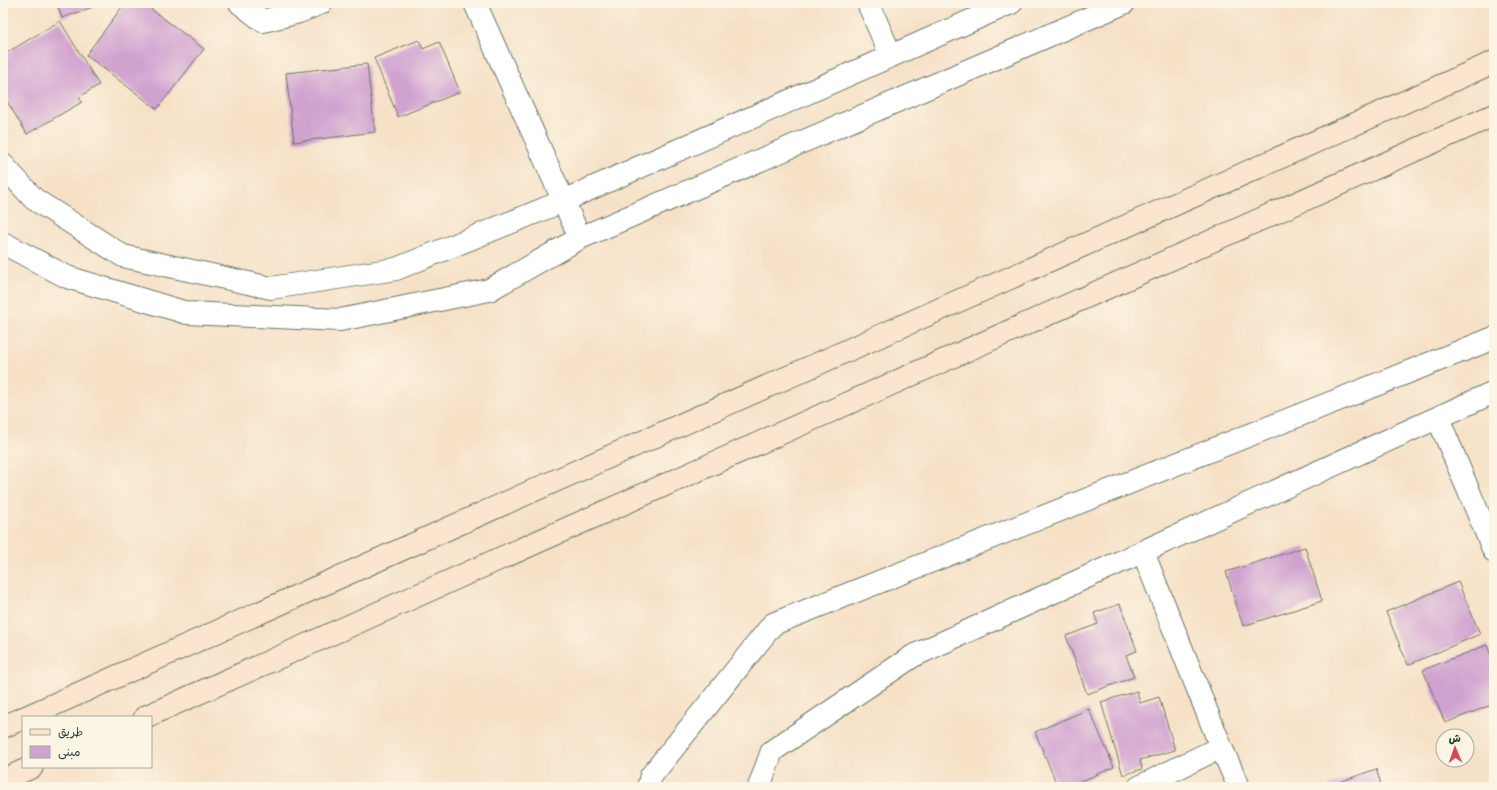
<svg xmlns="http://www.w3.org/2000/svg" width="1497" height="790" font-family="Caveat,'Playpen Sans Arabic',sans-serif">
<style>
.building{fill:#d0a2d0}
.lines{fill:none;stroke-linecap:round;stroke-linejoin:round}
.minor-casing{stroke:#6a7667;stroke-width:24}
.tertiary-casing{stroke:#6a7667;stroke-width:24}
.secondary-casing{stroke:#6a7667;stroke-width:24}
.minor{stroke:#fff;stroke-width:22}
.tertiary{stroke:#fff;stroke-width:22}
.secondary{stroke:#fbe5cf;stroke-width:22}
</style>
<rect width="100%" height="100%" fill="#fcf5e5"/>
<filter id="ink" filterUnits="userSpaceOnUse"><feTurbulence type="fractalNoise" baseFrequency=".025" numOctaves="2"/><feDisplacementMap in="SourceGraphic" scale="8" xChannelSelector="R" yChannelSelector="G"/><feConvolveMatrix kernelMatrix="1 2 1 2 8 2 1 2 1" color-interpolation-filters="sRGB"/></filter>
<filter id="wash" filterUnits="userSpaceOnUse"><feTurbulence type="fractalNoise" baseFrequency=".012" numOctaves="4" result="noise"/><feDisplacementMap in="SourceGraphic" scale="16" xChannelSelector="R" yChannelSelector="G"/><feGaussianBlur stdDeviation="0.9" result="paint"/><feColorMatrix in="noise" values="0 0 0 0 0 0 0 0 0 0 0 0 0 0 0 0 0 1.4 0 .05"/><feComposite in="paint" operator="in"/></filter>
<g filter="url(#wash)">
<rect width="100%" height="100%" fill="#f6e1c7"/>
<g id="blocks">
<path class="building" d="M57,3H104L62,18Z
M125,3H143L204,49L157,109L86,55Z
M60,21L99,85L79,97L82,102L27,134L3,95V55Z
M419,40L423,49L439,42L460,92L398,117L374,58Z
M367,64L375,132L294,142L286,73Z
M1305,547L1322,601L1243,626L1226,572Z
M1458,582L1480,634L1408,665L1386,612Z
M1120,604L1137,651L1126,655L1134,677L1087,694L1066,636L1098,624L1094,613Z
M1487,645L1494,663V704L1445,723L1423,670Z
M1137,691L1140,703L1159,697L1175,750L1140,760L1142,769L1123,775L1101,702Z
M1089,709L1114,767L1068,787H1058L1035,732Z
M1376,769L1382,787H1326Z"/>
</g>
</g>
<g filter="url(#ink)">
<use href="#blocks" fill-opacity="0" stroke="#6a7667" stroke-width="1"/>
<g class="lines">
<g class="minor-casing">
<path id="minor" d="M240,3L263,21L299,12L321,3
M475,3L580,238
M868,3L891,56
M1438,418L1494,551
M1143,552L1221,747L1239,787
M1139,787L1221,747"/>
</g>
<g class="tertiary-casing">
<path id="tertiary" d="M3,165L34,199L123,256L271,288L396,269L556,204L1011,3
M3,243L67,277L187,313L340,320L489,290L580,238L1124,3
M648,787L651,776L773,624L1494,338
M759,787L772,751L913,656L1494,392"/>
</g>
<g class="secondary-casing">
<path id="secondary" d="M26,717L1494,62
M145,717L1494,115
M3,727L23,718
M3,780L32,767"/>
</g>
<use href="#minor" class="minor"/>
<use href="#tertiary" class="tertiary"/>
<use href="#secondary" class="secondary"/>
</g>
</g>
<rect width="1497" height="790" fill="none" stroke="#fcf5e5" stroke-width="16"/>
<rect x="22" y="716" width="130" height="52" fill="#fcf5e5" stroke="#a4ab9e"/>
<rect x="30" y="729" width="20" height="6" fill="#fbe5cf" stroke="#a4ab9e"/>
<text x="58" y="736" font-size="12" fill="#1f3d34">طريق</text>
<rect x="30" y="746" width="20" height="12" fill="#d0a2d0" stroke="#a4ab9e"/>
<text x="58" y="756" font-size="12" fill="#1f3d34">مبنى</text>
<g transform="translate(1455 748) rotate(358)"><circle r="19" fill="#fcf5e5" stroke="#a4ab9e"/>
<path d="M0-3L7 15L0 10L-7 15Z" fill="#d1495b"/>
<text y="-6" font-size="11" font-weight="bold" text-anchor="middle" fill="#1f3d34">ش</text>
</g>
</svg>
